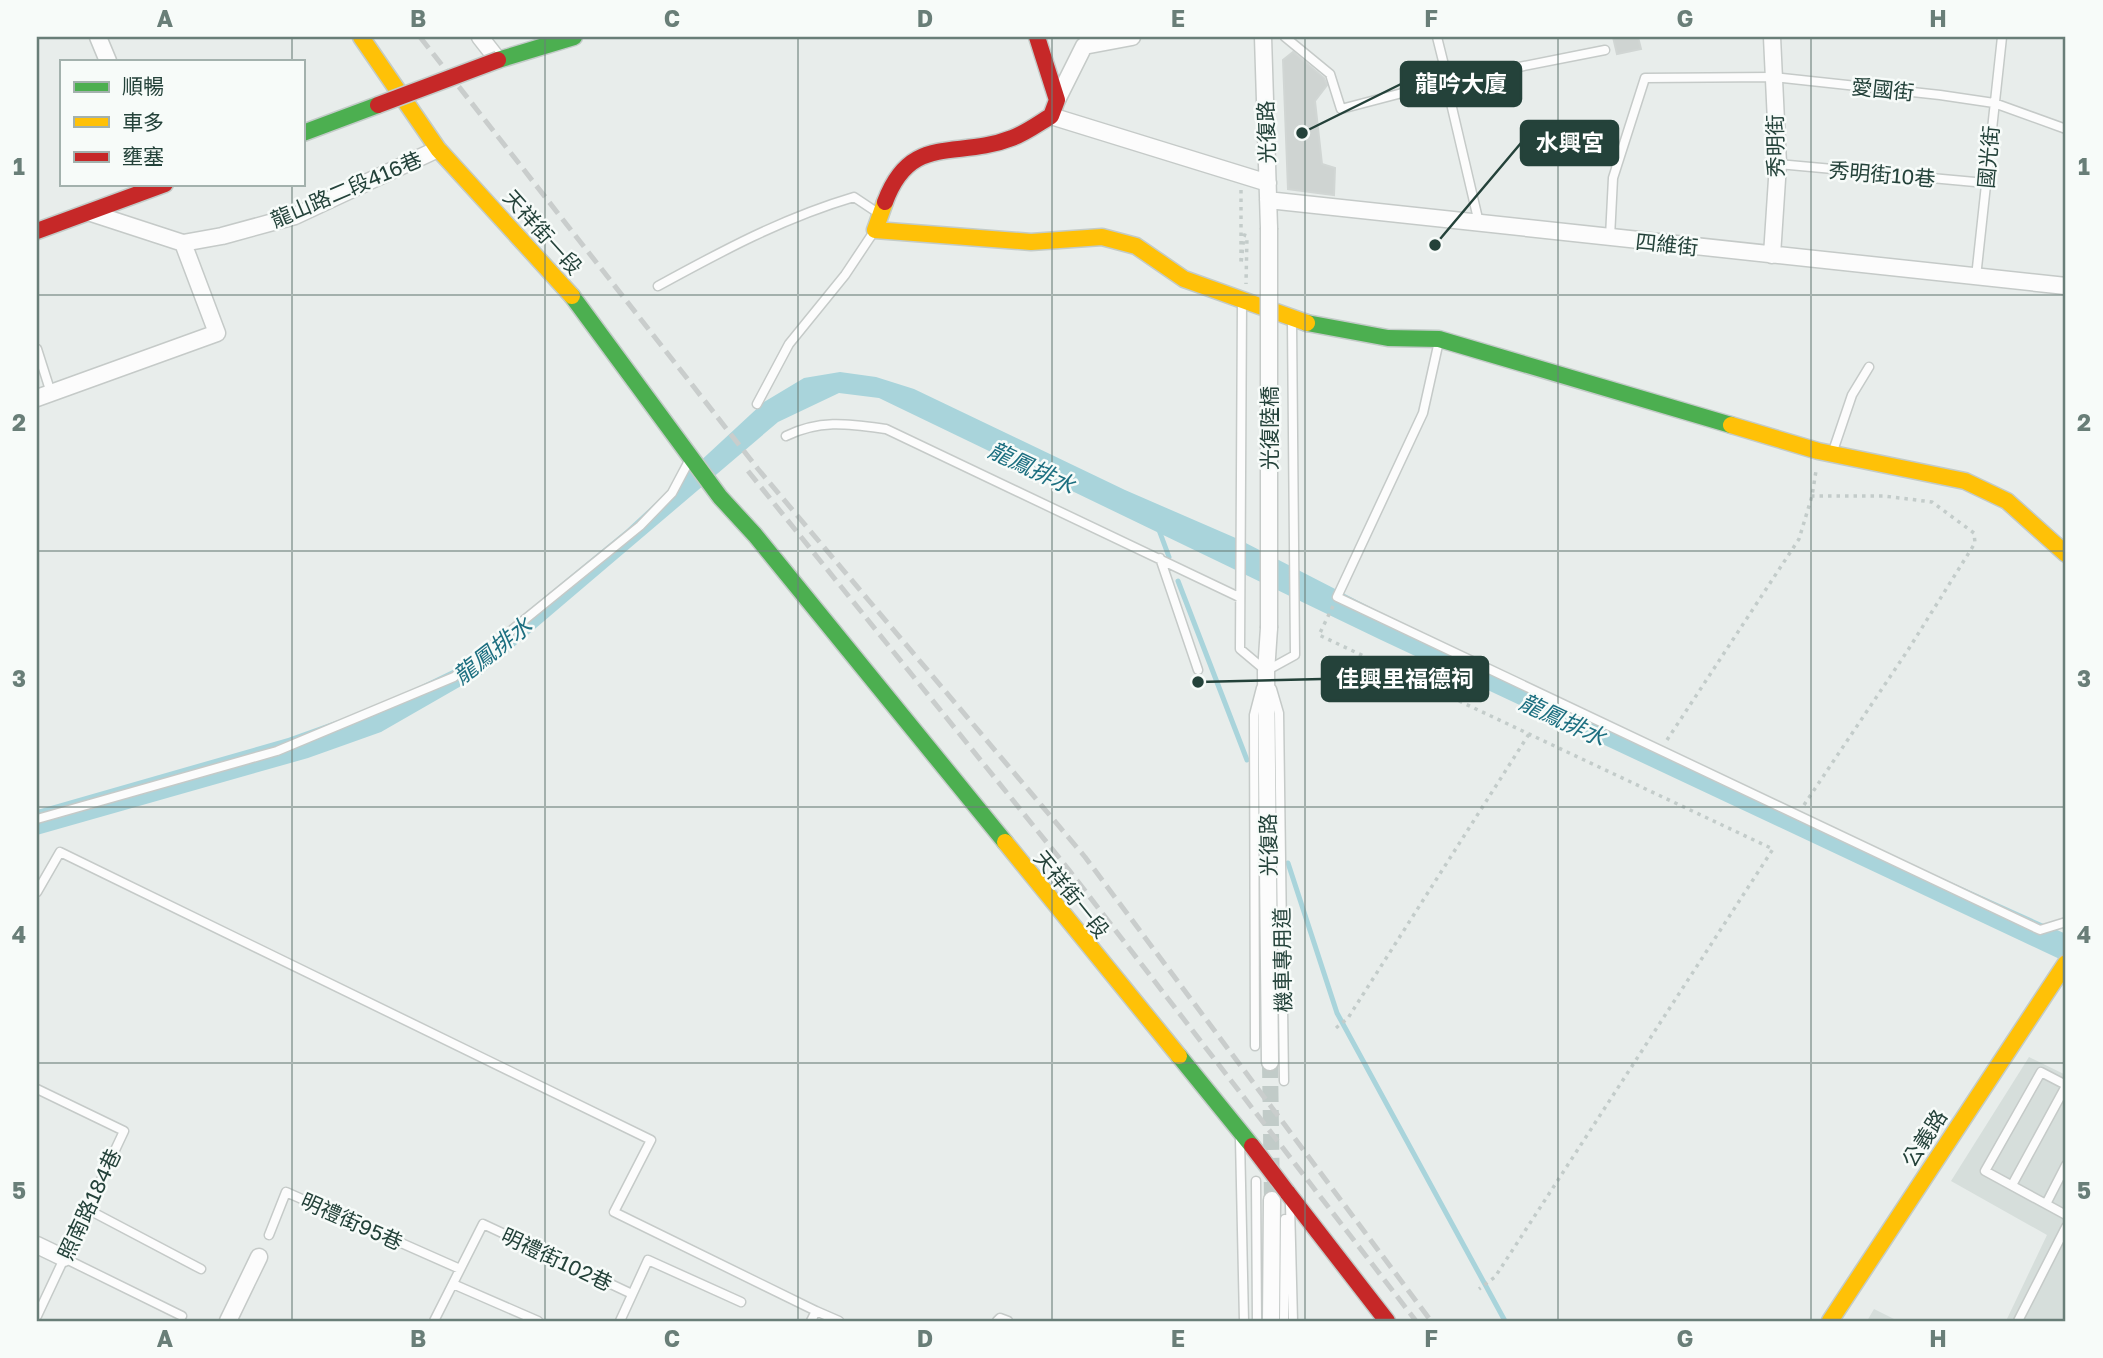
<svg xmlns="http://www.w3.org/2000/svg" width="2103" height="1358" font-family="'Golos Text','Noto Sans TC',sans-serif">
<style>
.built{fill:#d6dedb}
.water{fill:#a9d4db}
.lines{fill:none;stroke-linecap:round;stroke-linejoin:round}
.stream{stroke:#a9d4db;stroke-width:5}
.building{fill:#cfd4d2;stroke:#d1d6d4;stroke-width:2}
.street-tunnel{stroke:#c1cbc8;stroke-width:16;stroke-dasharray:16 8;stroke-linecap:butt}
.lane-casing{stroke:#c5cac8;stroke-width:11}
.street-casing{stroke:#c5cac8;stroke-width:19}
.fast-casing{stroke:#c3cbc8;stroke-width:19}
.slow-casing{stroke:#c3cbc8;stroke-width:19}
.jam-casing{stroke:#c3cbc8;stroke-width:19}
.path{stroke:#c3ccca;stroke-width:3.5;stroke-dasharray:3.5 5;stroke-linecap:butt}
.lane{stroke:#fcfcfc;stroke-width:8}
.street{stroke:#fcfcfc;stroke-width:16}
.fast{stroke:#4caf50;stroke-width:16}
.slow{stroke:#ffc107;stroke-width:16}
.jam{stroke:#c62828;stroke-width:16}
.rail{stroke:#c9cdcc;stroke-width:5;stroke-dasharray:14 7;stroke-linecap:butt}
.street-bridge-casing{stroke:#c5cac8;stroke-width:19;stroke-linecap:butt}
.jam-bridge-casing{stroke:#c3cbc8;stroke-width:19;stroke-linecap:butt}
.street-bridge{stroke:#fcfcfc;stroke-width:16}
.jam-bridge{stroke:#c62828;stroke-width:16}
.grid{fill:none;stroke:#697e78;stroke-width:2;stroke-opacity:0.55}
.labels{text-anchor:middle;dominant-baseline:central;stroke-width:5;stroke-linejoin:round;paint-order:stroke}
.street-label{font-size:21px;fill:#24423a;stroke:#f7fbf9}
.water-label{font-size:23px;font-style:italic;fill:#1c6f80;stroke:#f7fbf9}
.leader{fill:none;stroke:#24423a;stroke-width:2.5}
.callout-dot{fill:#24423a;stroke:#f7fbf9;stroke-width:2.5}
.callout{fill:#24423a;stroke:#24423a;stroke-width:2.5}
.callout-label{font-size:23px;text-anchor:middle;font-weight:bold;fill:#fff}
.neatline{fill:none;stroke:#697e78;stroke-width:2.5}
.grid-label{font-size:23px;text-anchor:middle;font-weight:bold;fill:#697e78}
</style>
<rect width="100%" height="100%" fill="#e8edeb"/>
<path class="built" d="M2029,1057L2066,1075V1321H2006L2047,1235L1951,1181Z
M1874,1309L1898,1321H1867Z"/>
<path class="water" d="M840,372L876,377L914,389L1125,490L1238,539L1374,609L1655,743L1660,751L2066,934V962L1379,639L879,398L839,393L778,422L482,674L381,732L308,758L37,835V810L288,738L380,705L459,667L626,530L764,402L804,378Z"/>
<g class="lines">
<path class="stream" d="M1159,530L1169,557
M1178,581L1247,760
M1288,863L1337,1013L1505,1321"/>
</g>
<path class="building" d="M1613,37H1638L1641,49L1617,54Z
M1293,52L1324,78L1327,85L1315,101L1322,164L1335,168L1334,195L1288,189L1283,60Z"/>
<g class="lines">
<path class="street-tunnel" d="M1270,1062L1272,1200"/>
<g class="lane-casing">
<path id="lane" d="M1285,37L1330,74L1341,109L1448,81
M1437,37L1448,81L1605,50
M1450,99L1479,223
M1778,164L1986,183
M1610,237L1613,178L1645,78L1773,77L1940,95L1994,103L2066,129
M1976,277L2002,37
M658,286C722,251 783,218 854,197L878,213
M1242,302L1240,649L1265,670
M1439,341L1423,413L1337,597L2040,930L2066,922
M37,349L51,393
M757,404L789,344L845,275L875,230
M786,436C821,419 849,424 886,429L1239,597
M1833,451L1852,395L1869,367
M1160,558L1198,670
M1266,671L1295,655L1292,323
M1272,689L1279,713L1284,1081
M37,819L277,751L454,677L640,526L672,493L689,461
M37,892L60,852L651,1140L614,1212L816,1311
M1255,1046L1254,715L1261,688
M2066,1085L2041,1072L1985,1171L2066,1215
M37,1089L124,1131L37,1316
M1240,1139L1244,1321
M1256,1181L1257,1321
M2012,1185L2066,1086
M2046,1204L2066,1165
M1290,1205L1293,1321
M87,1209L201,1269
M269,1235L286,1192L460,1269
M64,1258L182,1316
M453,1284L538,1321
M434,1321L483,1224L632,1294
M620,1321L648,1260L741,1302
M811,1321L816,1311L839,1321
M997,1321L1000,1318L1008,1321
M1284,1321L1285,1219
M2018,1321L2066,1227"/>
</g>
<g class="street-casing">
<path id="street" d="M98,37L108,61
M480,37L498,60
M1263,37L1269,228
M1772,37L1778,164L1772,255
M1057,100L1084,46L1132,37
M1051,116L1268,183
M1268,200L2066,286
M91,213L183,243L222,236L295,216L438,149
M37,398L217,333L183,243
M1269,628L1266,672L1270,1062
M37,1245L64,1258
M228,1321L259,1257
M1271,1321L1272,1200"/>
</g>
<g class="fast-casing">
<path id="fast" d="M498,60L574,37
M303,133L378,105
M572,296L720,497L755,535L1005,842
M1307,323L1388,338L1439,339L1731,425
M1179,1056L1252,1146"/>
</g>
<g class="slow-casing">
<path id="slow" d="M361,37L438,149L572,296
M885,202L875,230L1031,242L1102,237L1136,246L1184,279L1307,323
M1731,425L1818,451L1965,481L2007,501L2066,554
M1005,842L1179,1056
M1830,1321L2066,963"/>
</g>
<g class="jam-casing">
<path id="jam" d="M885,202C911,132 956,160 1012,138C1026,133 1039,123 1051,116L1057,100L1037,37
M37,231L165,184
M1287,1192L1387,1321"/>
</g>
<path class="path" d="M1241,190V264L1244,235L1247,236L1246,284
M1333,606L1319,635L1773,849L1495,1277L1479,1289
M1667,740L1799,539L1812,496L1816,471
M1804,805L1908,650L1975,543L1974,533L1932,502L1884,496H1812
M1336,1028L1348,1018L1529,734"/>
<use href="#lane" class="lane"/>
<use href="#street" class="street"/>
<use href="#fast" class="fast"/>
<use href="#slow" class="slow"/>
<use href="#jam" class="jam"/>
<path class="rail" d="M420,37L758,469L1085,857L1431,1321
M748,471L1069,870L1416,1321"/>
<g class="street-bridge-casing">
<path id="street-bridge" d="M1269,228V628"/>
</g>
<g class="jam-bridge-casing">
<path id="jam-bridge" d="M378,105L498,60
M1252,1146L1287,1192"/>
</g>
<use href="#street-bridge" class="street-bridge"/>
<use href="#jam-bridge" class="jam-bridge"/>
</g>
<path class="grid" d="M292,37V61M545,37V1321M798,37V1321M1052,37V1321M1305,37V1321M1558,37V1321M1811,37V1321M292,184V1321M37,295H2066M37,551H2066M37,807H2066M37,1063H2066"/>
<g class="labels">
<g class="street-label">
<text transform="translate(1883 89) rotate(6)">愛國街</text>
<text transform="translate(1266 132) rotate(-92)">光復路</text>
<text transform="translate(1775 146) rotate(-91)">秀明街</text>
<text transform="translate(1988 157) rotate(-85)">國光街</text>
<text transform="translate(1882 174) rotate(5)">秀明街10巷</text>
<text transform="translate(346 189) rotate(-23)">龍山路二段416巷</text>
<text transform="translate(543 232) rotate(48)">天祥街一段</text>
<text transform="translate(1667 244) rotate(6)">四維街</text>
<text transform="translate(1269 428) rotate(-90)">光復陸橋</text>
<text transform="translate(1268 845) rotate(-91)">光復路</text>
<text transform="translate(1072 894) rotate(51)">天祥街一段</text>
<text transform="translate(1282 960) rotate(-91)">機車專用道</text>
<text transform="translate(1924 1138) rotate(-57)">公義路</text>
<text transform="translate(89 1204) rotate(-65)">照南路184巷</text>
<text transform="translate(352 1221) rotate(24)">明禮街95巷</text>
<text transform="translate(557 1259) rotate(25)">明禮街102巷</text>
</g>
<g class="water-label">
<text transform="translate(1032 467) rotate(25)">龍鳳排水</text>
<text transform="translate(492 650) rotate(-38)">龍鳳排水</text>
<text transform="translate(1563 719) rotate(25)">龍鳳排水</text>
</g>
</g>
<path class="leader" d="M1302 133L1401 84M1435 245L1521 143M1198 682L1322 679"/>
<g class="callout-dot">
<circle cx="1302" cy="133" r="7"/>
<circle cx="1435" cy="245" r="7"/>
<circle cx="1198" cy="682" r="7"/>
</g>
<g class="callout">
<rect x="1401" y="62" width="120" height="44" rx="7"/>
<rect x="1521" y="121" width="97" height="44" rx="7"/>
<rect x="1322" y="657" width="166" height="44" rx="7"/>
</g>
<g class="callout-label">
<text x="1461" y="92">龍吟大廈</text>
<text x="1570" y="151">水興宮</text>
<text x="1405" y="687">佳興里福德祠</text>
</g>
<rect width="2103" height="1358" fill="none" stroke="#f7fbf9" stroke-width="77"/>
<rect x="60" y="60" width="245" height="126" fill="#f7fbf9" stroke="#a3b1ad" stroke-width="2"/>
<rect x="74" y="82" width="35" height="10" fill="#4caf50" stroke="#a3b1ad" stroke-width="2"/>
<text x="122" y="94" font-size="21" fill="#24423a">順暢</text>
<rect x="74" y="117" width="35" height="10" fill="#ffc107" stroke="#a3b1ad" stroke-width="2"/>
<text x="122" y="130" font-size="21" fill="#24423a">車多</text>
<rect x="74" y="152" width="35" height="10" fill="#c62828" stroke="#a3b1ad" stroke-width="2"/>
<text x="122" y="164" font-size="21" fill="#24423a">壅塞</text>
<rect x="38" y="38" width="2026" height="1282" class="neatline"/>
<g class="grid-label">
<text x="165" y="27">A</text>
<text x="418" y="27">B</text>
<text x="672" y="27">C</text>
<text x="925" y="27">D</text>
<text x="1178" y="27">E</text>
<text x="1431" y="27">F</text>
<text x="1685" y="27">G</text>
<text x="1938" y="27">H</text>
<text x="19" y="175">1</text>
<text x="2084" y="175">1</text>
<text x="19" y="431">2</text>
<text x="2084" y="431">2</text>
<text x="19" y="687">3</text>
<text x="2084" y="687">3</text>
<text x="19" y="943">4</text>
<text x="2084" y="943">4</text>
<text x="19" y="1199">5</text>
<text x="2084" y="1199">5</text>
<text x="165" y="1347">A</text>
<text x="418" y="1347">B</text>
<text x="672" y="1347">C</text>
<text x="925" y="1347">D</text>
<text x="1178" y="1347">E</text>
<text x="1431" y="1347">F</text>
<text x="1685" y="1347">G</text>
<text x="1938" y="1347">H</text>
</g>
</svg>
